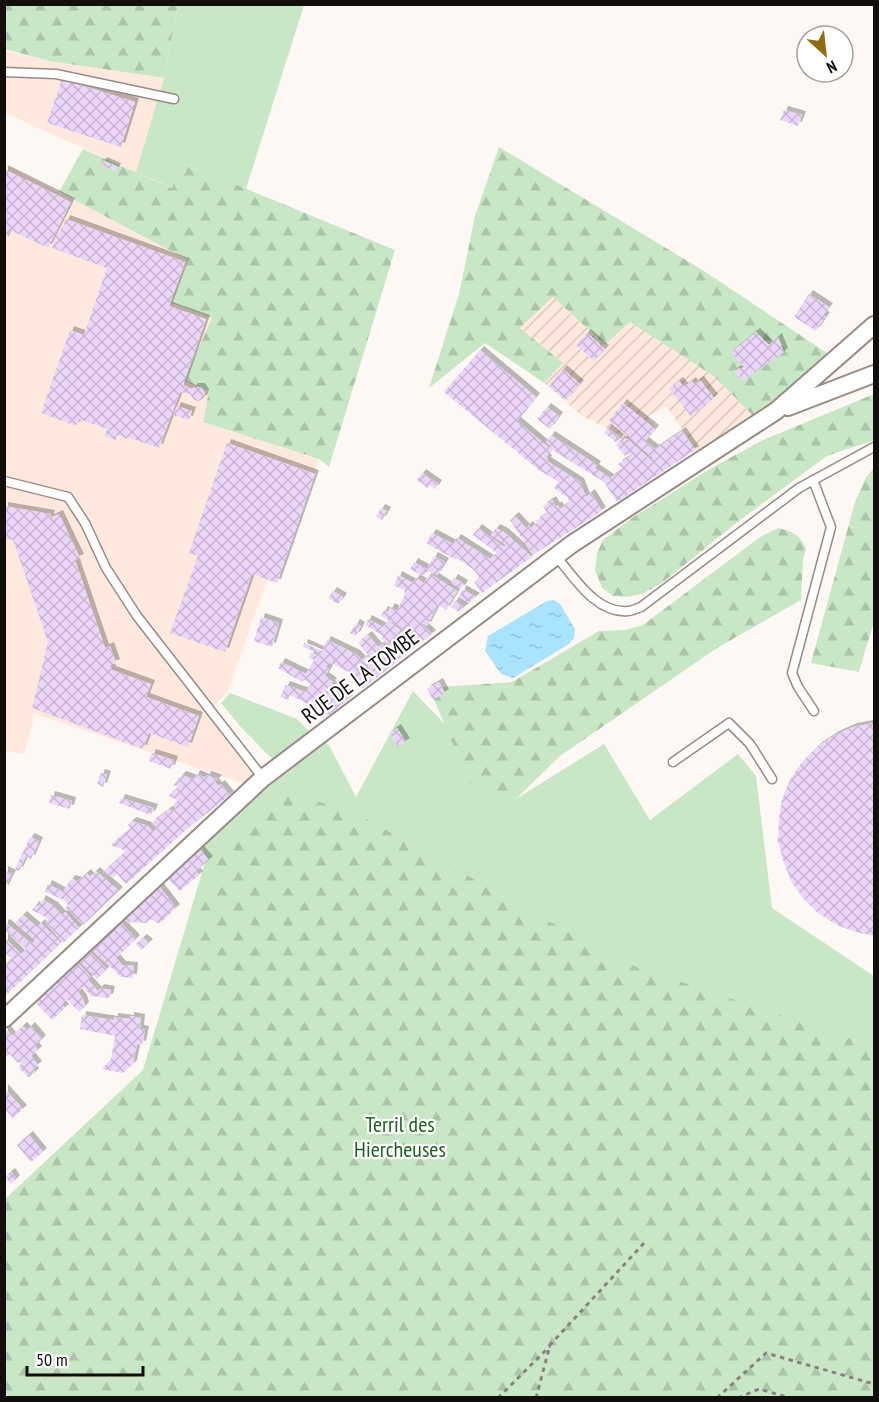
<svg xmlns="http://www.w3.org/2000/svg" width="879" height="1402" font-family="'PT Sans Narrow',sans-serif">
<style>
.built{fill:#ffe9de}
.industrial{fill:url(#industrial-furrows)}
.grass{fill:#c9e7c7}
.forest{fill:url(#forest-firs)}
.water{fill:url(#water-ripples)}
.building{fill:url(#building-cross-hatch);filter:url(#shadow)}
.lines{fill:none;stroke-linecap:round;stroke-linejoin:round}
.lane-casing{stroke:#988b85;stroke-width:11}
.street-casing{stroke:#988b85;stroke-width:20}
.path{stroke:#898481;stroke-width:3;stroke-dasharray:4.5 4.5;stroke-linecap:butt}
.lane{stroke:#fff;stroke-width:8}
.street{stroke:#fff;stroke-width:16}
.labels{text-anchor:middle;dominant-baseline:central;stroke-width:4.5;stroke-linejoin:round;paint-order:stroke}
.street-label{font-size:22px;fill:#120e0c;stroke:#fff}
.park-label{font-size:22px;fill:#1e5f1f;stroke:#fff}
</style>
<defs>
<pattern id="industrial-furrows" width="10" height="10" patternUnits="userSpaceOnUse" patternTransform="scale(1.5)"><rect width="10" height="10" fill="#ffe9de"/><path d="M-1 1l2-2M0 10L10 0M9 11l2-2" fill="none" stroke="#dac7bd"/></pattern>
<pattern id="forest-firs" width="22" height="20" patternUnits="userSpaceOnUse" patternTransform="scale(1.5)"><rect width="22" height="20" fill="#c9e7c7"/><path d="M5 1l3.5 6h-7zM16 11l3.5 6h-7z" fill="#acc5aa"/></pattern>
<pattern id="water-ripples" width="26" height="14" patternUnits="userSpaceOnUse" patternTransform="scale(1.5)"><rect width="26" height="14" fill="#a9e3fe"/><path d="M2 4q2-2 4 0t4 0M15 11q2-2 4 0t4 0" fill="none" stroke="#90c2d8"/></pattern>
<pattern id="building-cross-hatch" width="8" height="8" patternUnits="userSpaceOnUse" patternTransform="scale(1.5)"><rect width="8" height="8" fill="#ebd6f9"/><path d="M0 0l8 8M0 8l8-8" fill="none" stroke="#c8b6d4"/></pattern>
<filter id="shadow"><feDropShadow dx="4" dy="-4" stdDeviation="0" flood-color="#0004"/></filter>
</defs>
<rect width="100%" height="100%" fill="#fef8f5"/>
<path class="built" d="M4,50L49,61L164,78L136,172L5,113Z
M4,164L189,260L172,303L212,318L184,381L209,391L203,422L319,459L278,583L267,580L228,691L214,707L260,773L248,785L35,714L24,754L5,751Z"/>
<path class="industrial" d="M553,297L605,345L630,322L715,377L759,422L703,459L666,406L647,417L654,426L637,443L582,416L544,383L563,363L520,329Z"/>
<path class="grass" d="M178,5H304L246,189L181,162L173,188L136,172L164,78Z
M413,691L516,799L604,744L650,820L738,754L756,776L772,908L874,976V1060L5,1397V1199L143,1070L206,859L199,838L317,737L329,745L356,797Z
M230,693L297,719L309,731L273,760L239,725L221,703Z"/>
<path class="forest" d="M4,5H178L164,78L49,61L5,49Z
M499,147L704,271L836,359L759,422L715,377L630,322L605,345L553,297L520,328L563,363L544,383L485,343L429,388L459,294L475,216Z
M83,149L172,188L181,162L395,250L329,467L319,459L203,422L209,391L184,381L212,318L171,303L188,260L59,192Z
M874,394V440L827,456L740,520L662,583L642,594L628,597L613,596L602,588L595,570L597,553L603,540L632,518L713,467L763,440Z
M874,468V621L859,672L811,663L855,502L866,477Z
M778,528C792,531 801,535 806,549L803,560L801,600L717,648L560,756L516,799L470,784L432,695L440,687L512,682L599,631L625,630L643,625L760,537Z
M287,792L356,813L622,962L860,1042L874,1050V1397H5V1202L144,1073L224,839Z"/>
<path class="water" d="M554,600L560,604L575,629L574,638L569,644L513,678L501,674L485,651L488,636L547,601Z"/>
<path class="building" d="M62,79L135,102L121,147L47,123Z
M784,110L802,115L798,126L780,120Z
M103,161L117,167L115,171L101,165Z
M4,169L71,202L48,248L10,230L4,241Z
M66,219L185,262L169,306L206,319L183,385L192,389L194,387H201L205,393L204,398L199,401L194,400L190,394L180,392L159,448L127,437V439L117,435L116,440L105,437L107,429L79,419L76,426L41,413L70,330L84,335L107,268L52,248L58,231L61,232Z
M809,294L829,307L823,315L826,316L816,331L794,317Z
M756,332L769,345L778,337L784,352L742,381L734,371L744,367L731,352Z
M587,333L605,349L594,361L576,345Z
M480,350L536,397L517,421L548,447L550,445L546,442L551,435L597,465L595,468L610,478L623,469L618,464L631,456L629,453L625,456L616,445L621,439L622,441L626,438L651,460L653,458L609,420L623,403L655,429L645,441L655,449L682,431L695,450L617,502L604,482L552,450L546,457L548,459L547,461L580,482L586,497L591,493L602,511L533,555L510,520L515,516L526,528L529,525L531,528L537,523L536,521L547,513L543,506L552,500L556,507L558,505L560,509L570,502L567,497L554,488L559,482L539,470L444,392Z
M563,369L580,384L566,400L549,386Z
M700,380L714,398L691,416L669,389L679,381L684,387L692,381L694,384Z
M177,406L192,411L189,420L173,415Z
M547,407L559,416L550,429L537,419Z
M608,428L620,438L617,443L604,433Z
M227,443L315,474L277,583L252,574L225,652L170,633L198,556L189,553Z
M422,473L438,484L435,489L430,485L428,488L417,480Z
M4,506L51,514L50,518L59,514L80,558L75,560L105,648L110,646L116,663L110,665L112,670L151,684L146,697L199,716L188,747L149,733L143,749L32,708L48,642L13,540L4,539Z
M381,508L387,511L382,520L376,517Z
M478,528L504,547L506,545L491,535L496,528L504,532L532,557L482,593L474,582L480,578L474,570L457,558L456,560L426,543L432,533L453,544L457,538L490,559L497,553L473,535Z
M434,556L445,562L437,575L428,571L423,576L410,569L414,562L427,569Z
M398,575L413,583L416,578L424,583L429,575H432L457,591L446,610L438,605L427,626L418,620L432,634L399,660L382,638L383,636L365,625L368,619L383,627L388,621L402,631L404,629L381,616L384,610L388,612L391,607L397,611L405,594L404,593L405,590L394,586Z
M454,578L464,584L461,589L451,583Z
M462,589L476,597L469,603L460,597Z
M333,591L343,597L338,604L328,598Z
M455,601L465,607L459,612L451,607Z
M261,617L279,623L272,647L254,641Z
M356,623L361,626L356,636L350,633Z
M368,635L378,647L382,644L397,662L362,689L355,679L348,676L349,672L329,662L326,667L329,669L325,676L333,682L331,684L349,699L329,715L309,707L310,705L290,695L288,700L280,697L286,685L306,692L311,684L304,680L302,682L278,668L281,662L306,674L314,660L309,657L311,652L319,657L320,654L303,647L304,643L322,651L327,640L356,654L362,660L368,655L358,643Z
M439,682L445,693L433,700L427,689Z
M874,723V936L856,932L837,925L818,913L802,897L791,881L783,860L778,841L779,819L782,799L790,780L802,762L818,746L835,735L853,727Z
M397,728L406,742L398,747L390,733Z
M152,753L174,760L171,769L149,761Z
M101,773L107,775L103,787L97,784Z
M196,774L206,778L207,775L218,779L215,782L218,786L221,784L230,795L187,829L126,884L117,874L113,877L103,872L126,851L111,845L131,828L128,825L132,821L148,826L153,832L157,829L151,823L170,809L172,812L176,809L173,805L178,800L168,796L179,787L173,785L182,775L194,779Z
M51,795L72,801L70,809L49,803Z
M121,798L154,808L151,815L119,803Z
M30,837L39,841L31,859L26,856L19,871L15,869Z
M200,850L209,860L196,871L199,875L180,891L167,878Z
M4,870L12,874L4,890Z
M96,871L119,891L83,925L69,910L68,911L65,909L68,905L64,900L45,892L48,884L63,892L71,879L78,881L87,873L90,877Z
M159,886L176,908L159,924L151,919L146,923L127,922L124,918Z
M42,899L54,906L62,915L65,912L79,928L63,943L45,922L48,920L47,918L32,910L35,905L38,907Z
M23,915L37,927L41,923L61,943L4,997V965L12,959L4,952V937L21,954L26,949L4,929V924L6,923L32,944L35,940L15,923Z
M120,922L136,939L116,958L122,965L134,966L133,978L121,977L91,949Z
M143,938L149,943L141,950L136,944Z
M89,951L107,969L97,979L79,960Z
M77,962L91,977L88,980L98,991L100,988L111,990L109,998L91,996L83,987L78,992L83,999L85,1006L79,1012L67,999L62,1004L65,1008L52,1020L35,1002Z
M82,1015L114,1020V1017L130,1019V1016L141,1018L140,1029L145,1030L142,1045L137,1044L133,1064L123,1073L102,1069L111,1059L115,1036L80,1029Z
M23,1026L27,1030L31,1026L42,1039L35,1046L38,1050L31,1056L38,1065L33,1069L35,1072L29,1078L19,1068L21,1063L17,1062L10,1054L4,1059V1032L7,1030L12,1036Z
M4,1088L23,1109L13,1118L4,1108Z
M29,1135L43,1152L31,1162L17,1145Z
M11,1172L16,1179L11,1184L5,1177Z"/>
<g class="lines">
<g class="lane-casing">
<path id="lane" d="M4,72L56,74L174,99
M813,480L831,527L792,673L798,687L814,711
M4,481L68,497L85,523L106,568L137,616L263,778
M556,556C574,577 596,614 628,611C632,611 637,608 641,607L799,488L874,447
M673,762L729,723L750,744L772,779"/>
</g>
<g class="street-casing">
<path id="street" d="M788,407L874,374
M4,1019L263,778L572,544L776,411L874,325"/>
</g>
<path class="path" d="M498,1398L550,1346
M536,1398L550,1345L645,1242
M717,1398L766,1353L874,1384
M738,1398L759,1389L790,1398"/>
<use href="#lane" class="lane"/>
<use href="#street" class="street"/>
</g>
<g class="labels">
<g class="street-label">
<text transform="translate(360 676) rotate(-37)">RUE DE LA TOMBE</text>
</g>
<g class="park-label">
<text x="400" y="1124">Terril des<tspan x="400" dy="25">Hiercheuses</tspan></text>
</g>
</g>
<rect width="879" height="1402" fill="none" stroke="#120e0c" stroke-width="12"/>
<g transform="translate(825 54) rotate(153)"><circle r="28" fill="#ffffff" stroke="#a09f9e" stroke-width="1.5"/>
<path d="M0-4.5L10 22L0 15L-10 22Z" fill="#916c13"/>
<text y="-9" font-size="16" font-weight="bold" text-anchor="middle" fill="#120e0c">N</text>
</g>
<path d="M27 1366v9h116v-9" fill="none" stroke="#120e0c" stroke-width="3"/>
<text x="36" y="1366" font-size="18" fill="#120e0c" stroke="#ffffff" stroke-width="4.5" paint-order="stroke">50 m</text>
</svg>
